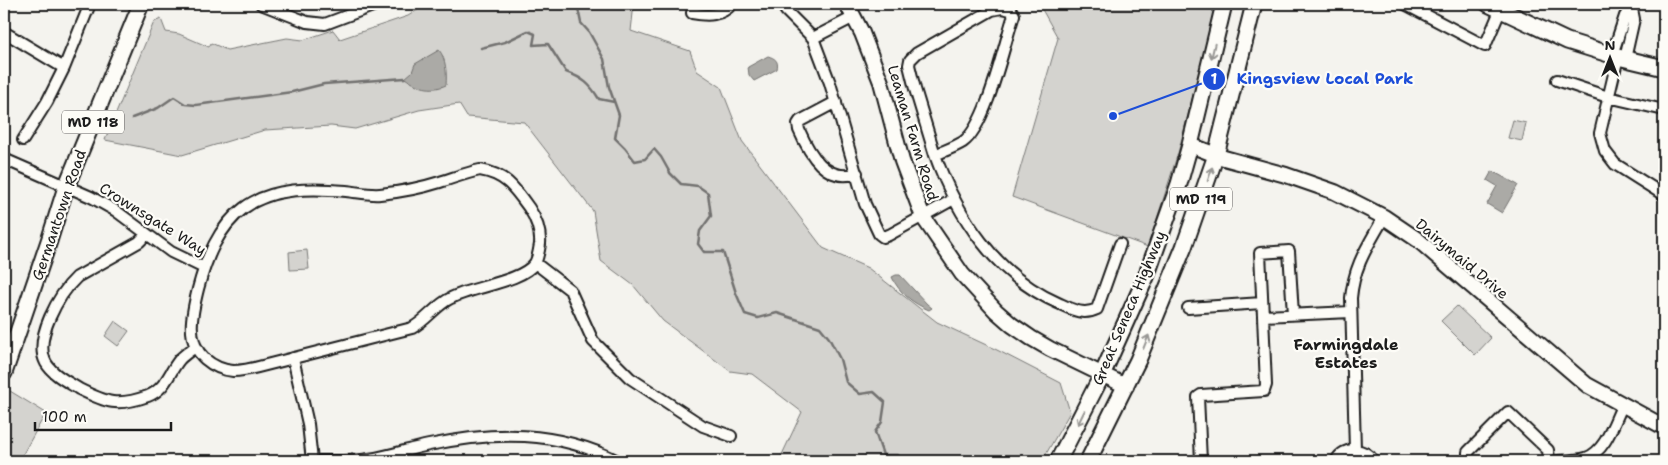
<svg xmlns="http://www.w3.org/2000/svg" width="1668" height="465" font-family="'Shantell Sans',sans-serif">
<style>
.green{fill:#d4d3cf;stroke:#787876}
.water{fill:#abaaa6;stroke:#72716f}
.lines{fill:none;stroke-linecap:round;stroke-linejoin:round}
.stream{stroke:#72716f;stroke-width:2.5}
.street-casing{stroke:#1c1c1c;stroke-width:14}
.secondary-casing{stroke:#1c1c1c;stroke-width:18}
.primary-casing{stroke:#1c1c1c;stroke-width:19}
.street{stroke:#fdfcf7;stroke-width:10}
.secondary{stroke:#fdfcf7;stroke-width:14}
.primary{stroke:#fdfcf7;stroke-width:15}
.oneway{stroke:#989794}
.labels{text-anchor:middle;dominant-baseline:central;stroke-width:4.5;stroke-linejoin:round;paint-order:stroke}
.shield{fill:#fdfcf7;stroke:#605f5e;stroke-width:1}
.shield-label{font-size:14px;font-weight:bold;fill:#1c1c1c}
.street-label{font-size:15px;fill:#1c1c1c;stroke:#fdfcf7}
.neighbourhood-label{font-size:16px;font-weight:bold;fill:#1c1c1c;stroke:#fdfcf7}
.leader{fill:none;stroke:#1d4ed8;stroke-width:2}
.callout-dot{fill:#1d4ed8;stroke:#fdfcf7;stroke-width:2}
.mark-label{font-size:15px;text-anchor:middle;font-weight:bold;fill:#fff}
.callout-label{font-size:16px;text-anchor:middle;font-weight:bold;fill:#1d4ed8;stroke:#fdfcf7;stroke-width:4.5;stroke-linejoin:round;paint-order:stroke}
</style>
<rect width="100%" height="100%" fill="#f4f3ee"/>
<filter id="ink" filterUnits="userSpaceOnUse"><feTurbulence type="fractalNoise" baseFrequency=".02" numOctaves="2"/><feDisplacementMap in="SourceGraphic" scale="10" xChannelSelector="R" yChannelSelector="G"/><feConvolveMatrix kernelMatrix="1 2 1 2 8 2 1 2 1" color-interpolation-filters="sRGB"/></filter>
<g filter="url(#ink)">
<path class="green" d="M427,4H634L631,31L690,51L697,71L721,87L742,141L823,248L868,268L937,322L997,350L1061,383L1070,412L1042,461H779L802,412L752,374L730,371L663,321L633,285L601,261L593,211L524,122L467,117L459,104L419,110L355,129L331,126L265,130L182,155L105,140L154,22L161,19L166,32L179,34L209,47L211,43L227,50L287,38L303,40L333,30L340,39L408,16Z
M1039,4H1217L1178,153L1148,247L1012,197L1058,38Z
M1513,120L1526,123L1522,141L1508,138Z
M307,250L309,269L290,270L289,252Z
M1457,306L1491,338L1475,355L1441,321Z
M115,321L129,331L118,346L105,336Z
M10,391L46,413L19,461H4V404Z"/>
<path class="water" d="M439,50C446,58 447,74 446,85C431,92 417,87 405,78L412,72L415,64Z
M768,56C775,58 779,61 777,69L754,81L749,75L748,67Z
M1492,171L1518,185L1502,213L1487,204L1497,186L1487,180Z
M896,275H900L927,304L932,308L929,310C914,304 898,292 892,277Z"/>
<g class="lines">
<path class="stream" d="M577,4L581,23L589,32L604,59L609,87L619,115L615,138L625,148L635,161L645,159L654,149L661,157L670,173L681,184L698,186L708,193L711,216L700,231L698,244L704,252H723L736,293L745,314L758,318L777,313L820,327L829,338L840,359L846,382L860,394L874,392L885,402L882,422L875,432L883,455H898L900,461
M481,48L505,42L528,31L535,34L533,45L548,44L566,72C583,78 590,84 599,99L614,102
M132,118L158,108L174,97L185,104L196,105L292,92L324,84L405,78"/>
<g class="street-casing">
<path id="street" d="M261,4L307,22L325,24L378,4
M694,4L692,13C708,16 721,16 732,4
M782,4L786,11L813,38L830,83L865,204L879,234L883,237L889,235L954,199
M1405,4L1485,46L1500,11
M1002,8L1011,10L1014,15C1004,44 987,125 963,142C955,147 944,151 935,155L915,89L909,65L910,60L917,53L992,10Z
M4,32L64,68
M813,38L854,17
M1612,55L1625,16L1632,9L1633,4
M1618,57L1600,133L1605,151L1615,164L1664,195
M1625,59L1634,19L1632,9
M1557,80L1608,97L1664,110
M836,102L800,121L798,124L799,130C809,153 826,184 857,173
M23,140L47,102L64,68L90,4
M935,155C957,216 996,276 1058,303C1071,309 1083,316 1097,309L1120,244
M4,159L91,197L116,211L171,252L204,268
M480,170C505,174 514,187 529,208C536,218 541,232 540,244C539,250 538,258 535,263C522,282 471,287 451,298C436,305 427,320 412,328L266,365C255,368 244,371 233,371C222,370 213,366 205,359C185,341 192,313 198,289C206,259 218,227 244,208C272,187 313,188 346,191C357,192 369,195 380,194C400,192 421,188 440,182C453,178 466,173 480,170Z
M147,234L139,242L77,277C59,294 33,339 46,363C53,375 68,382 79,389C107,403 117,407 148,396C166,389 169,372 180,359C185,354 190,351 195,347
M535,263L570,290L593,341L630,378L703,426L731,436
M1188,308L1262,303
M1263,316L1260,253L1289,251L1293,314
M293,358L308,424L312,461
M1355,450L1351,298C1354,265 1368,246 1384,217
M312,461C331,461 351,462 369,459C390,456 409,449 429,445C495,431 556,430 618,461
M1201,461L1198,397L1201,395L1264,391L1266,385L1263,316L1351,312
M1336,461C1344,445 1365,448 1374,461
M1468,461V452L1508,412L1548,450L1549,461
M1558,461C1567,460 1577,461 1586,458C1606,451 1614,422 1623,404"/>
</g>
<g class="secondary-casing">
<path id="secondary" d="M847,4L862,33L881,82L902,161L923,217L962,274L996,311L1012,325L1031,338L1050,349L1126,386
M1190,145L1224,158L1286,175L1335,192L1384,217L1418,240L1587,385L1664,427"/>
</g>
<g class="primary-casing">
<path id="primary" d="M1488,4L1567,41L1618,57L1664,68
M4,373L49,241L66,187L141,4
M1058,461L1102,375L1146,277L1179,184L1190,145L1224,4
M1088,461L1138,360L1184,247L1216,155L1254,4"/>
</g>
<use href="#street" class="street"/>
<use href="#secondary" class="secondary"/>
<use href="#primary" class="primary"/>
</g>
<defs><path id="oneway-shaft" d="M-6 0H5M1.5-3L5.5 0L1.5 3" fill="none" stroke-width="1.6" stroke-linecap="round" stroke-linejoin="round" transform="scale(1.25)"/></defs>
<g class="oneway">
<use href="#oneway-shaft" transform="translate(1213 51) rotate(103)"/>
<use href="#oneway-shaft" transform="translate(1210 174) rotate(-72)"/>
<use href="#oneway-shaft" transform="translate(1146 342) rotate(-68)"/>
<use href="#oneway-shaft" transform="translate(1081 418) rotate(116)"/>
</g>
</g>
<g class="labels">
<g class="shield">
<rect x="62" y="110.5" width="62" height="23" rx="4"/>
<rect x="1170" y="187.5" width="62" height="23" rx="4"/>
</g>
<g class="shield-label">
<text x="93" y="122">MD 118</text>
<text x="1201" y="199">MD 119</text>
</g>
<g class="street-label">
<text transform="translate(913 133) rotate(73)">Leaman Farm Road</text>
<text transform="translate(59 215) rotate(-71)">Germantown Road</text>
<text transform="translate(153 219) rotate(32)">Crownsgate Way</text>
<text transform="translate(1462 259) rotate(40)">Dairymaid Drive</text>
<text transform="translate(1129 308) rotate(-67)">Great Seneca Highway</text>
</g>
<g class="neighbourhood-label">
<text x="1346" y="344">Farmingdale<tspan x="1346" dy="18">Estates</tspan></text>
</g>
</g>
<path class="leader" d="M1113 116L1214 79"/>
<g class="callout-dot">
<circle cx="1113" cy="116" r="5"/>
<circle cx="1214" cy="79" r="12"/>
</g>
<g class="mark-label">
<text x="1214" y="84">1</text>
</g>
<g class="callout-label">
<text x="1325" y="84">Kingsview Local Park</text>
</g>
<rect width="1668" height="465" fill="none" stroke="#fdfcf7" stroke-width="20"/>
<rect x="10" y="10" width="1648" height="445" fill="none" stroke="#1c1c1c" stroke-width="2" filter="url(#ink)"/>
<g transform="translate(1610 58)" stroke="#fdfcf7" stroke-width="4" paint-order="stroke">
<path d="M0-4L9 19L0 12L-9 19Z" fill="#1c1c1c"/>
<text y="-8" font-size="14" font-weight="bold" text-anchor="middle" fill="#1c1c1c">N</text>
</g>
<path d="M35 422v8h136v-8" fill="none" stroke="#1c1c1c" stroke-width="2.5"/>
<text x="42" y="422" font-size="15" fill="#1c1c1c" stroke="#fdfcf7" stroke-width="4" paint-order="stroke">100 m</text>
</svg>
